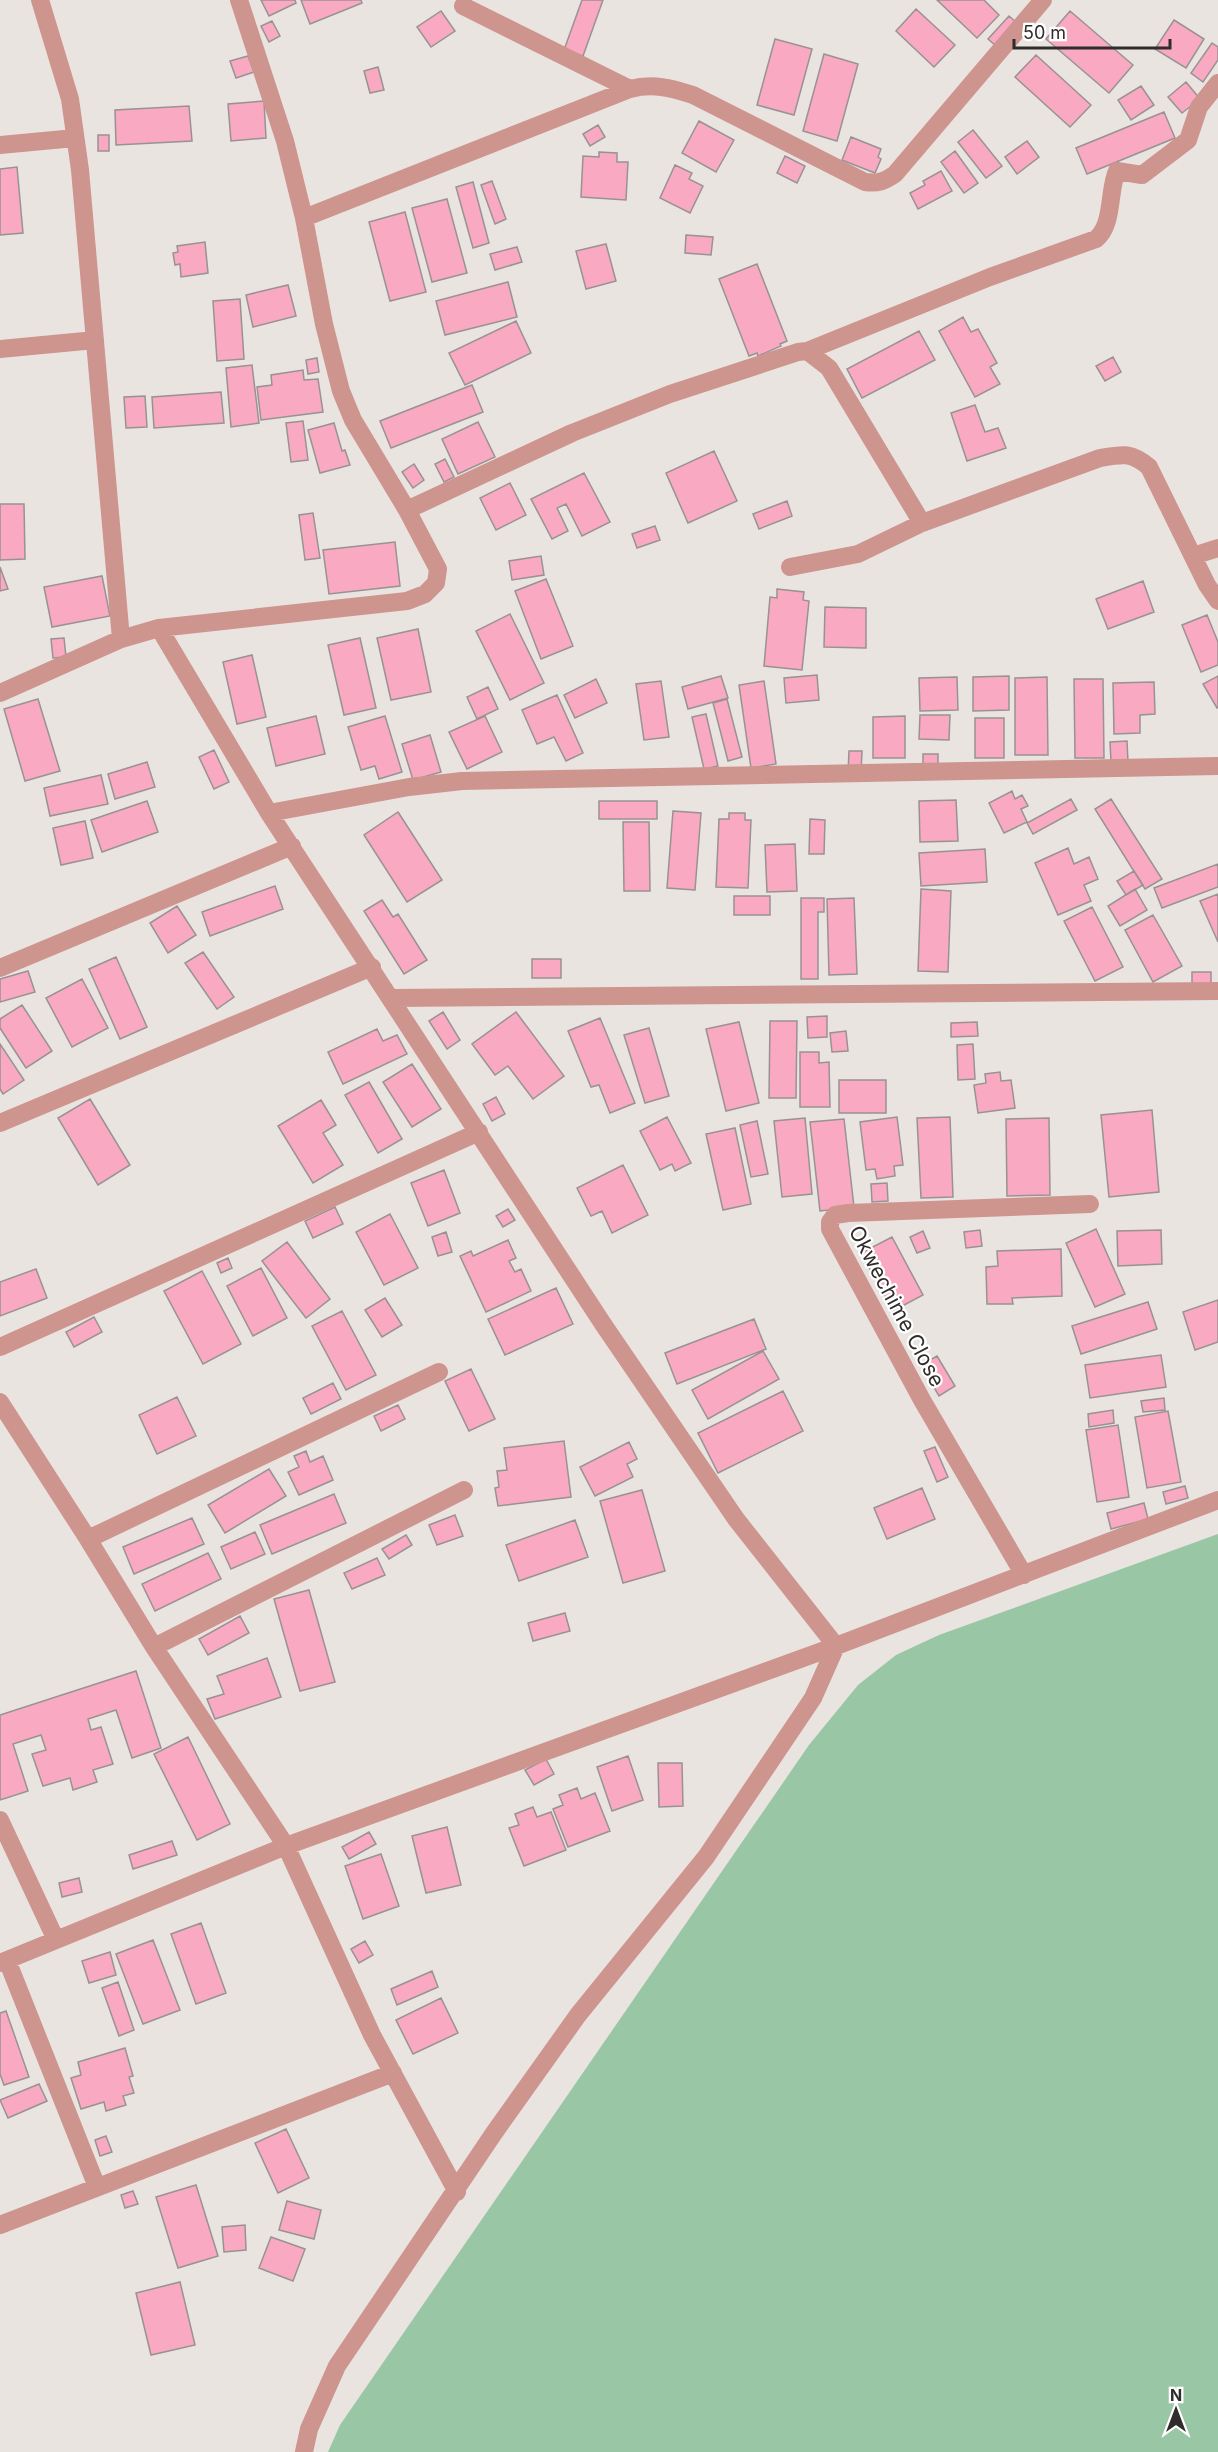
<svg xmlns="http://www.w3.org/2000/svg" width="1218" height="2452" font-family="Inter,sans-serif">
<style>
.green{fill:#99c6a4}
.building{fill:#faa9c2;stroke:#989293;stroke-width:1.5}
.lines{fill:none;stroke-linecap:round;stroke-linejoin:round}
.minor{stroke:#ce948e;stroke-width:18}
.labels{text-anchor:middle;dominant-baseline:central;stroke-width:4.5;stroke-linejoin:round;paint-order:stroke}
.street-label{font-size:21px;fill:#2f2d2b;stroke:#fff}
</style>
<rect width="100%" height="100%" fill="#e9e4e0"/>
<path class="green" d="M1218,1534V2452H328L340,2425L809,1745L858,1685L896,1655L939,1635Z"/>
<path class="building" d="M261,0H295L296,3L269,16Z
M301,0H361L362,3L310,24Z
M582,0H603L583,56L564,50Z
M937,0H984L999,15L977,38Z
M916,9L955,45L934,67L896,31Z
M441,11L455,31L431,47L417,27Z
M1070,11L1133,65L1109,93L1046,39Z
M1009,16L1017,23L996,46L988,39Z
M1174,20L1204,39L1186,68L1155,49Z
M272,21L280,36L269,42L261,26Z
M775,39L812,49L794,115L757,105Z
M1212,43L1218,47V60L1203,82L1191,73Z
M824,54L858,64L837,141L803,131Z
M1036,55L1091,105L1070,127L1015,77Z
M248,56L254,72L236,78L230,61Z
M378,67L384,90L370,93L364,71Z
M1186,82L1200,99L1182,113L1168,97Z
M1141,86L1154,105L1131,120L1118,100Z
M264,101L266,138L231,141L228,104Z
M189,106L192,141L116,145L115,110Z
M1164,112L1175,138L1087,174L1076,148Z
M699,121L734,140L716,172L682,153Z
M598,125L605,137L590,146L583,134Z
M973,130L1002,166L986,178L958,142Z
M98,135H109V151H98Z
M851,137L881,149L878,157L881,159L875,173L842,160Z
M1027,141L1039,157L1017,174L1005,157Z
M955,151L978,183L964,193L941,162Z
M599,152L617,153V162H628L626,200L581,197L583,156L599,157Z
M785,156L805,166L797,183L777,173Z
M675,165L692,173L689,179L703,186L690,213L660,198Z
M17,167L23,233L0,235V169Z
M941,171L952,191L918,209L910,193L925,185L923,181Z
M492,181L506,219L495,224L481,185Z
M473,182L489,243L473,248L456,187Z
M447,199L467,273L432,282L412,208Z
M405,212L426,292L390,301L369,222Z
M686,235L713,237L711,255L685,253Z
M205,242L208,273L181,277L180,264L175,265L173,253L178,252L177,246Z
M606,244L616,281L586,289L576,251Z
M517,247L522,262L495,270L490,254Z
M757,264L787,341L780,344L781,346L758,356L757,353L749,356L719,279Z
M508,282L517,317L445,335L436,301Z
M288,285L296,316L253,327L246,295Z
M240,299L244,359L217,361L213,301Z
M963,317L971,332L978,329L997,363L990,367L1000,384L975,397L939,331Z
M516,321L531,353L465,385L449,353Z
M919,331L935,360L862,398L847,369Z
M1113,357L1121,372L1105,381L1096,366Z
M317,358L319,372L308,374L306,360Z
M252,365L259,423L231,427L226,368Z
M303,370L304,380L318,379L323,412L261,420L257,387L272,385L271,375Z
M472,385L483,412L391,448L380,421Z
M221,392L224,423L154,428L152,397Z
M145,396L147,427L126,428L124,397Z
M975,405L985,432L998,428L1006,448L967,461L951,413Z
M303,421L308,460L291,462L286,423Z
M478,422L495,457L458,474L442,439Z
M334,423L342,451L345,450L350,465L320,473L308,430Z
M714,451L737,501L688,523L666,473Z
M445,459L454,477L444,482L435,464Z
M414,464L424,480L413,488L402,472Z
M584,473L610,522L582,536L566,504L557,508L568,531L552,539L531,499Z
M510,483L526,515L496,530L480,498Z
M787,501L792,516L759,529L753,514Z
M0,504H24L25,559L0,560Z
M313,513L320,558L305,560L299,515Z
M655,526L660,540L637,548L632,534Z
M395,542L400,586L329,594L323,550Z
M541,556L544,575L512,580L509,561Z
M0,567L8,589L0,591Z
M102,576L110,616L52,627L44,587Z
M546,579L573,646L541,659L515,591Z
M1143,581L1154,612L1108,629L1096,599Z
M777,589L804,592L803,600L809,601L802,670L764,666L770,597L777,598Z
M825,607L866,608V648L824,647Z
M510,614L544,683L510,700L476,631Z
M1207,615L1218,642V665L1201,672L1182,625Z
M418,629L431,692L391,700L377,638Z
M64,638L66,657L53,658L51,639Z
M360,638L376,708L344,715L328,645Z
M252,655L266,717L237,724L223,662Z
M817,675L819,700L786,703L784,678Z
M721,676L728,698L688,709L682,687Z
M1009,676V710L973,711V677Z
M1218,676V707L1217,708L1203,684Z
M957,677L958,710L920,711L919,678Z
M1047,677L1048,755H1015V678Z
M596,679L607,703L575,718L564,695Z
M1074,679H1103L1104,758H1075Z
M661,681L669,737L644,740L636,684Z
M764,681L776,764L751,768L739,685Z
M1154,682L1155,714L1140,715V733L1114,734L1113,683Z
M488,687L498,709L477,719L467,697Z
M557,695L583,753L566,761L554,737L537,744L522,710Z
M38,699L60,771L25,781L4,709Z
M727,699L742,757L728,761L713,703Z
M706,714L718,766L704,769L692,717Z
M920,715H950L949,740L919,739Z
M316,716L325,754L276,766L267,728Z
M385,716L402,772L379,779L375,766L361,770L348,727Z
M485,716L502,752L467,769L449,732Z
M905,716V758H873V717Z
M975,718H1004V758H975Z
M430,735L441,772L413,780L402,744Z
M1127,741L1128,762H1111L1110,742Z
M214,750L229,782L214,789L199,757Z
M849,751H862L861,774L848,773Z
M923,754H938V769H923Z
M147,762L155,787L115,799L108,774Z
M101,775L108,804L50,816L44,788Z
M1012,791L1015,799L1022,795L1028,806L1021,809L1027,822L1004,833L989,803Z
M1071,799L1077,810L1033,834L1027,823Z
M1111,799L1162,879L1145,889L1095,809Z
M956,800L958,841L920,842L919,801Z
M147,801L158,832L102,852L91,820Z
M599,801H657V819H599Z
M673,811L701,813L695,890L667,888Z
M398,812L442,880L407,902L364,835Z
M729,813H745V820H751L748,888L716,887L719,819H729Z
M810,819L825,820L824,854H809Z
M85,821L93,858L61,865L53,828Z
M623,822H649L650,891H624Z
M795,844L797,891L767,892L765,845Z
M1068,848L1074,864L1089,857L1098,879L1084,885L1091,901L1058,915L1035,863Z
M985,849L987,882L921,886L919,853Z
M1218,864V887L1162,908L1154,888Z
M1134,871L1143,885L1126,895L1117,881Z
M275,886L283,909L210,936L202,912Z
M921,889L951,891L948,972L918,971Z
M1135,889L1147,910L1120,926L1108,906Z
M1218,894V942L1200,901Z
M734,896H770V915H734Z
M801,898H824V912H818V979H801Z
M854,898L857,974L829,975L827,899Z
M382,900L393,917L398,914L427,960L404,974L364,911Z
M177,906L196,935L168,953L150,923Z
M1092,907L1123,967L1095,981L1064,921Z
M1153,915L1182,966L1153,982L1125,930Z
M203,952L234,997L217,1009L185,963Z
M116,957L147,1027L120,1039L89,969Z
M532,959H561V978H532Z
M28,971L35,992L0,1002V979Z
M1192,972H1211V985H1192Z
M82,979L108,1028L72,1047L46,998Z
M22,1005L52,1051L26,1068L0,1028V1019Z
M443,1012L460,1040L447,1049L429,1021Z
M516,1012L564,1076L533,1099L508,1066L495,1075L472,1044Z
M827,1016V1037L808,1038L807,1017Z
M600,1018L635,1103L610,1113L599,1085L591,1087L568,1031Z
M770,1021H797L796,1098H769Z
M739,1022L759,1103L726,1111L706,1029Z
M977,1022L978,1036L951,1037V1023Z
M649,1028L669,1096L645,1103L624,1035Z
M377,1029L383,1041L397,1035L407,1054L343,1084L328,1052Z
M846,1031L848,1051L832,1052L830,1033Z
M0,1044L24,1080L3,1094L0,1089Z
M973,1044L975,1079L958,1080L957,1045Z
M800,1052H819V1063L829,1062L830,1107H800Z
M412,1064L441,1109L412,1127L383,1082Z
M1000,1072L1001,1081L1011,1080L1015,1108L978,1113L974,1085L986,1083L985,1074Z
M839,1080H886V1113H839Z
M369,1082L402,1139L378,1153L345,1095Z
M496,1097L505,1114L492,1121L483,1104Z
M90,1099L130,1165L98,1185L58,1118Z
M321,1100L336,1125L323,1133L343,1165L313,1183L278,1126Z
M1152,1110L1159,1192L1109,1197L1101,1115Z
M667,1117L691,1163L675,1171L672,1164L660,1170L640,1131Z
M897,1117L903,1165L894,1166L895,1176L877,1179L875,1169L866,1170L860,1122Z
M950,1117L953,1197L921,1198L917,1118Z
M805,1118L812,1194L782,1197L774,1121Z
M1049,1118L1050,1195L1007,1196L1006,1119Z
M844,1119L854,1207L820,1211L810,1122Z
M757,1121L768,1174L751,1177L740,1125Z
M735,1128L751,1204L723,1210L706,1134Z
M623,1165L648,1215L612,1233L602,1211L591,1216L577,1188Z
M444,1170L460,1213L428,1226L411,1183Z
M887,1183L888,1201L872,1202L871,1184Z
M335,1207L343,1224L313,1238L305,1221Z
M508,1209L515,1220L503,1227L496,1216Z
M390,1214L418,1268L384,1285L356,1232Z
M1096,1229L1125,1294L1095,1307L1066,1243Z
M980,1230L982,1246L966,1248L964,1232Z
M1161,1230L1162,1264L1118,1266L1117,1231Z
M923,1231L930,1248L917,1253L910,1237Z
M446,1232L452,1252L438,1256L432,1237Z
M892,1237L923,1295L893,1311L861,1253Z
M508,1240L516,1258L509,1261L515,1272L521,1269L531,1291L486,1312L460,1256L471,1251L473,1256Z
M287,1242L330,1299L306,1318L262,1261Z
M1061,1249L1062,1296L1012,1298L1013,1304H987L986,1267L998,1266L997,1251Z
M228,1258L232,1268L221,1273L217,1263Z
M261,1268L287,1318L253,1336L227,1286Z
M36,1269L47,1298L0,1316V1282Z
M202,1271L241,1344L203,1364L164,1291Z
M556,1288L573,1324L505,1355L488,1319Z
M385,1298L402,1325L382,1337L365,1310Z
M1218,1300V1342L1195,1350L1183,1312Z
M1148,1302L1157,1329L1081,1354L1072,1326Z
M342,1311L376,1375L346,1390L312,1326Z
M94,1317L102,1332L74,1347L66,1332Z
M754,1319L766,1349L677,1384L665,1353Z
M763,1351L779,1379L708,1419L692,1390Z
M1161,1355L1166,1387L1090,1398L1085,1365Z
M937,1356L955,1386L939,1396L921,1365Z
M471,1369L495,1419L469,1431L445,1381Z
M333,1383L341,1399L311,1414L303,1398Z
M783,1391L803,1431L718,1473L698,1433Z
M177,1397L196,1436L157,1454L139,1415Z
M1164,1398L1165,1410L1143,1412L1141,1401Z
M398,1405L405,1419L381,1431L374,1416Z
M1113,1410L1114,1423L1089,1427L1088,1414Z
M1168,1411L1181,1482L1147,1488L1135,1417Z
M1118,1425L1129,1497L1097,1502L1086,1430Z
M564,1441L571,1497L498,1506L495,1488L499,1487L497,1471L507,1470L504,1448Z
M629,1442L637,1459L627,1464L633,1477L595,1496L580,1467Z
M935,1447L948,1477L937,1482L924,1451Z
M306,1451L310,1462L323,1456L333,1480L299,1495L288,1472L299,1467L294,1456Z
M269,1469L286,1496L225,1533L208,1505Z
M1185,1486L1188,1498L1166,1504L1163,1492Z
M922,1488L935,1519L887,1539L874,1508Z
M642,1490L665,1571L623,1583L600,1501Z
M334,1494L346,1523L272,1554L260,1525Z
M1144,1503L1148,1519L1111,1529L1107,1513Z
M455,1515L463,1536L437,1545L429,1525Z
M192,1518L204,1544L134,1574L123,1547Z
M575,1520L588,1557L519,1581L506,1545Z
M255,1532L265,1554L231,1569L221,1547Z
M406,1535L412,1545L389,1559L382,1549Z
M208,1553L221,1579L155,1611L142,1584Z
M377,1558L385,1575L352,1589L344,1573Z
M309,1590L335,1682L300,1691L274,1599Z
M565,1613L570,1631L533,1641L528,1623Z
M240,1616L249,1633L208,1655L199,1639Z
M267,1658L281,1697L215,1719L207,1699L224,1694L217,1676Z
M136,1671L161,1748L132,1758L116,1710L88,1719L91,1730L101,1727L113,1764L93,1770L97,1782L73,1790L70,1778L43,1786L32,1754L46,1750L41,1735L13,1744L28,1791L0,1800V1715Z
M188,1737L230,1824L197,1840L154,1754Z
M628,1756L643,1800L612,1811L597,1767Z
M546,1759L554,1774L534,1785L525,1770Z
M658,1763H682L683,1806L659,1807Z
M577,1788L581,1799L595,1793L610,1831L568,1847L553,1809L563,1805L559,1795Z
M533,1807L537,1817L551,1812L566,1850L524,1866L509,1828L519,1825L515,1814Z
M447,1827L461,1885L426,1893L412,1836Z
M369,1832L376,1844L349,1859L342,1847Z
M172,1841L177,1855L133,1869L129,1855Z
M381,1854L399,1906L363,1919L345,1866Z
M79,1878L82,1892L62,1897L59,1883Z
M201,1923L226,1993L196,2004L171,1934Z
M153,1940L180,2010L143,2024L116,1954Z
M365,1941L373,1955L359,1963L351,1949Z
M110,1952L116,1975L89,1983L82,1961Z
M432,1971L438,1987L397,2005L391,1989Z
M118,1982L134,2030L119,2036L102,1988Z
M441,1998L458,2033L413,2054L396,2020Z
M6,2011L29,2077L4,2085L0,2074V2013Z
M125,2048L133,2076L129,2077L134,2093L123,2096L126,2105L106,2111L104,2102L81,2109L71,2078L81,2075L78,2062Z
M39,2084L47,2101L8,2118L0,2100Z
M286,2129L309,2178L278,2193L255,2143Z
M106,2136L112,2152L100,2156L95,2140Z
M196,2185L218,2256L178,2268L156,2197Z
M133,2191L138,2204L125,2208L121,2195Z
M287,2201L321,2210L314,2239L279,2230Z
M245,2225L246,2250L224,2252L222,2227Z
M271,2237L305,2249L293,2281L259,2268Z
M180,2282L195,2345L151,2355L136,2293Z"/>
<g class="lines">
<path class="minor" d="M40,0L70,99L80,170L121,639
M463,6L630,89
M0,145L75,138
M304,218L630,89C653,83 671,88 693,95L865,182C878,184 885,181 895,174L1043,0
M0,349L95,340
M807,351L990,277L1096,239C1114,224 1108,191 1117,171L1142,175L1188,140L1199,107L1218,83
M407,510L572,433L670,394L798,352L807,351L829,368L922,523
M1193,556L1218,548
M790,567L858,554L922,523L1100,458C1123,454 1131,452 1149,467L1207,585L1218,601
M0,693L121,639L159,628L407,601L425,594L436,583L438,569L407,510L353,420L341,391L324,324L304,218L285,141L239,0
M269,813L409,787L462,781L1218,766
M0,968L292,846
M392,998L1218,991
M0,1123L372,967
M0,1347L479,1132
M0,1402L88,1539L154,1647L286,1846L372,2035L457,2192
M88,1539L439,1372
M1024,1575L922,1400L830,1229V1222L835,1215L848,1213L1090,1204
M154,1647L464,1490
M0,1820L56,1940
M7,1960L97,2187
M0,1963L286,1846L836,1646L736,1519L603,1324L269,813L159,628
M0,2225L393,2073
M304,2452L309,2429L337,2366L494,2133L578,2015L706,1857L813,1698L836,1646L1218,1500"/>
</g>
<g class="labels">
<g class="street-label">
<text transform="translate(897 1306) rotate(62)">Okwechime Close</text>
</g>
</g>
<g transform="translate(1176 2410)" stroke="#ffffff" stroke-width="4.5" paint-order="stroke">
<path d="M0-4.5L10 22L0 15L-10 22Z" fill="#2f2d2b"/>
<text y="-9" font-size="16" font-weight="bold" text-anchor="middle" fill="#2f2d2b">N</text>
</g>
<path d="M1014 39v9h156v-9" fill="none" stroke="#2f2d2b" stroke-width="3"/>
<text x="1023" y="39" font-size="18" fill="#2f2d2b" stroke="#ffffff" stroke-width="4.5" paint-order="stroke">50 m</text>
</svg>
